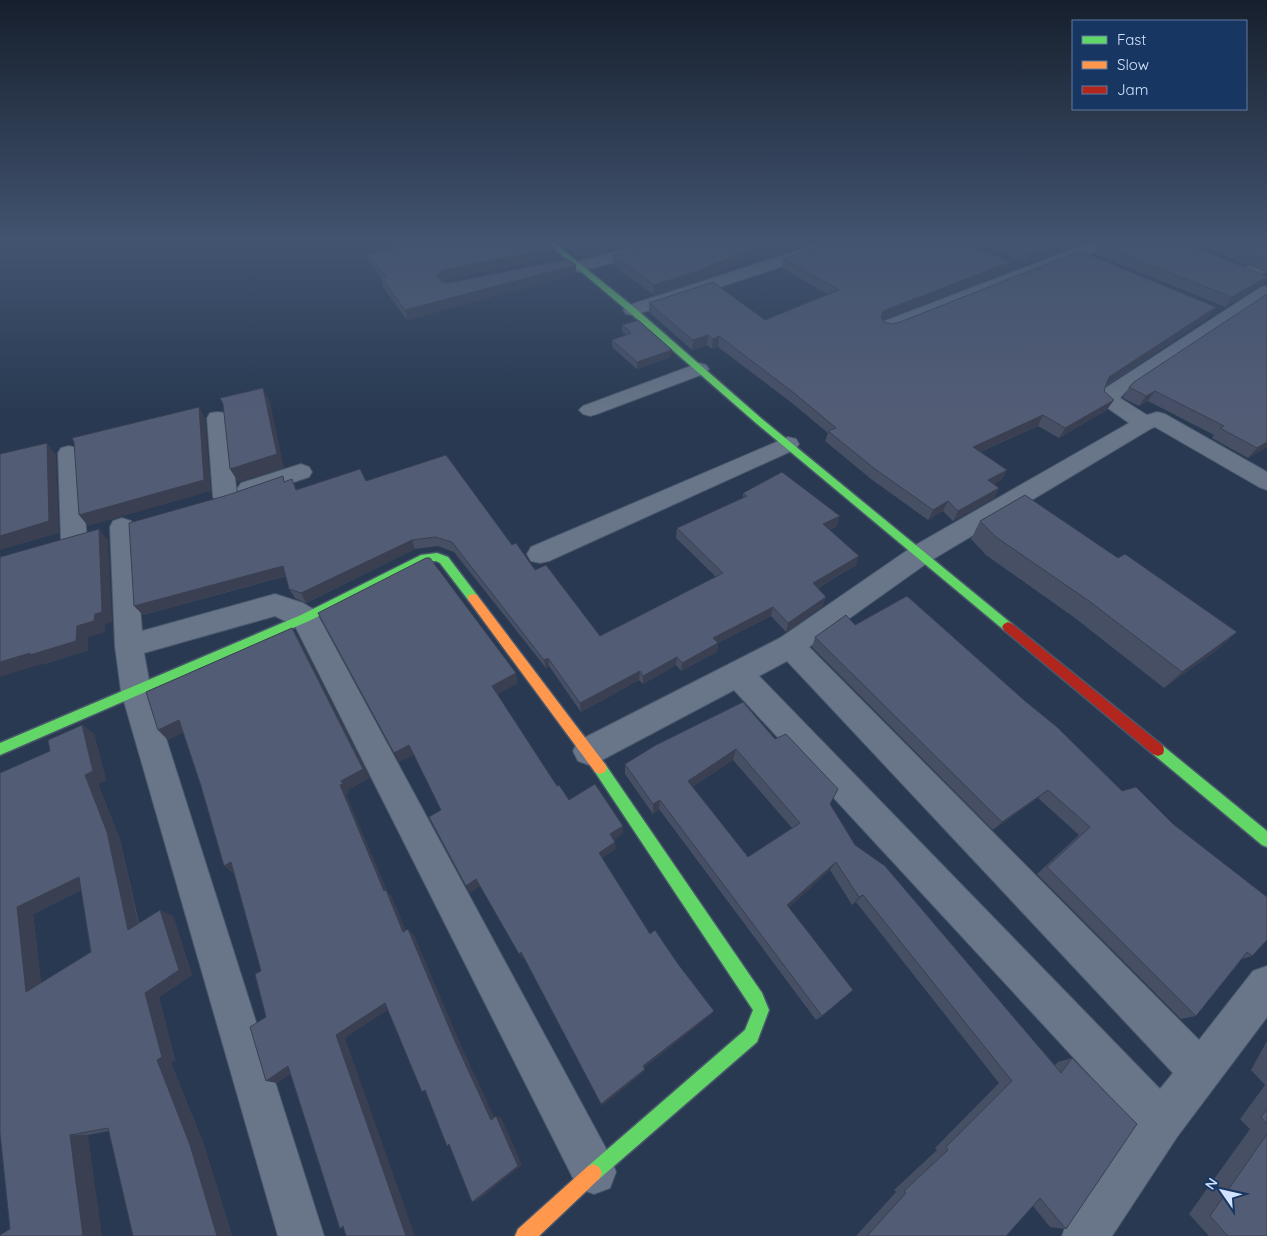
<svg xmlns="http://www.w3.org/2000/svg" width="1267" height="1236" font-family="Quicksand,sans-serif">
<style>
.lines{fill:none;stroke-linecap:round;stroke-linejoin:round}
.street-casing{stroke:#49576c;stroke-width:2}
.fast-casing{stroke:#49576c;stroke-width:3}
.slow-casing{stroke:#49576c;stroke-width:3}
.jam-casing{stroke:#49576c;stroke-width:3}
.street{fill:#697689;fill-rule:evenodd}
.fast{fill:#63d668;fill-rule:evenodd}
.slow{fill:#ff974d;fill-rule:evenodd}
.jam{fill:#b3261e;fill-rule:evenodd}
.wall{fill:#474f65;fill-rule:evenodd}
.shaded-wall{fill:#3a4052}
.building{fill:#535c75;stroke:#3a4052;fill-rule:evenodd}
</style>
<rect width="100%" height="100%" fill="#283951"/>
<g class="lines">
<g class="street-casing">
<path id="street" d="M652,242H679L677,245L579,272L573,271L571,267L573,263Z
M824,242H849L847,245L638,314L632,315L626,314L623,310L626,306Z
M1091,242H1115L1113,245L1031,276L896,330L889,332L882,330L880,326L882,322Z
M1267,260V271L1247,278L1241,277L1239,273L1241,269Z
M1267,286V298L1126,391L1120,398L1147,415L1157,412L1165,414L1267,472V490L1259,487L1155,427L1152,428L930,561L809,647L1199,1040L1253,971L1267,966V1017L1177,1137L1112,1236H1062L1068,1219L1135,1124L734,690L600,761L589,765L578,761L573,751L578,741L780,638L912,547L1129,423L1102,404L1099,400L1104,389L1261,287ZM787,661L1173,1073L1160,1089L759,676Z
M699,363L706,365L709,369L706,373L597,414L590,416L583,414L579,410L583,406Z
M218,412L226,413L229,418L237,497L233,503L225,505L217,503L213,497L207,418L210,413Z
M788,437L796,439L799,444L796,449L549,561L540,563L531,561L527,554L531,547Z
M69,446L77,448L80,453L87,540L83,546L74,549L65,546L61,540L58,453L61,448Z
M301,464L309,467L312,472L309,477L249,497L241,495L237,489L241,483Z
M122,518L131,521L134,527L142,631L275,594L303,603L315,610L610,1156L616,1172L610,1188L594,1194L578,1188L295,626L275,616L144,653L151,691L324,1236H278L121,691L115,646L110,527L113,521Z"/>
</g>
<g class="fast-casing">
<path id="fast" d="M546,242H553L635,308L762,419L1012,624L1014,627L1012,630H1004L756,423L629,312Z
M437,553L448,557L477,595L478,598L477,601H469L440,563L436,561L427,562L309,621L0,755V743L301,615L421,555Z
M1158,744L1163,746L1267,831V847L1262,845L1153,754L1152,750L1153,746Z
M600,762L605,764L762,993L769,1010L757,1042L599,1179L593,1182L587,1179L584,1173L587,1167L745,1030L753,1010L595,772L593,768L595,764Z"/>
</g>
<g class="slow-casing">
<path id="slow" d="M473,594L477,595L605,764L607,768L605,772L600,774L595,772L469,601L468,598L469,595Z
M593,1164L599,1167L602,1173L599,1179L539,1236H515L518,1229L587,1167Z"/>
</g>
<g class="jam-casing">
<path id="jam" d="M1008,622L1012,624L1163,746L1164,750L1163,754L1158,756L1153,754L1004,630L1002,627L1004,624Z"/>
</g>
<use href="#street" class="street"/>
<use href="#fast" class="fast"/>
<use href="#slow" class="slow"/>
<use href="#jam" class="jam"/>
</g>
<path class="wall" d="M394,242H549L556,257L444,280L442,282L448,283L576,265V274L407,320L383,287L381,277L370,264L367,255L395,247Z
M562,242H644L583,259Z
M817,242L765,259L758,255L698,281L654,295L613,265V255Z
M976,242H1085L1026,264Z
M1191,242H1267V273Z
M1100,245L1262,286L1225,307L1095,254Z
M783,259L1006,272L883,320L884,322L893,324L1216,307L1209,317L1106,386L1104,391L1107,410L1059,438L1038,426L980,452L1007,470L1001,480L994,484L999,488L994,498L953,521L943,511L928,520L871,479L825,441L828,433L792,403L718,347L712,349L707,345L692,350L649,312V303L765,320L827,294L782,268Z
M1267,294V447L1248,458L1212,438L1214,435L1148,401L1139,406L1123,398L1129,387Z
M622,325L671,357L637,369L612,347V340L626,335L622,332Z
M285,481L297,489L366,481L512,545L600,636L716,577L676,538L677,528L743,498V493L837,526L829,530L856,565L818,588L823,606L786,632L771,616L718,643L717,652L681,671L676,665L643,684L639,680L581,712L549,666L546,668L454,552L438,546L415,549L306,603L295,598L289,589L286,576L143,615Z
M980,521L1118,558L1237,632L1218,649L1164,688L1075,618L986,555L971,539Z
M855,625L1252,956L1242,959L1196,1016L1181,1019L1037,874L1079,835L1038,798L993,830L812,647L815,637Z
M743,702L830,804L855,845L1055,1065L1058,1062L1072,1058L1066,1229L1050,1227L1033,1206L1006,1236H856L896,1192L894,1190L937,1150L935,1148L999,1083L856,902L852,905L830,870L789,907L822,1016L816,1020L659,809L653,814L625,774V764ZM733,760L792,828L748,857L692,787Z
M82,725L94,734L106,780L98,784L120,840L139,923L173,916L192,975L159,997L175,1060L171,1063L204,1145L232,1236H133L109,1131L88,1135L10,1229L0,1133L50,751ZM81,890L91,952L41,983L33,914Z
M1267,1041V1236H1209L1189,1214L1250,1129L1240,1119L1265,1085L1251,1070Z"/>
<path class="shaded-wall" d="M610,242H644L583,259V250Z
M789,242H817L765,259L767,250Z
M1064,242H1085L1026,264L1030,254Z
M760,246L758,255L698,281L654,295V285Z
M555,248L556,257L444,280L439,286L437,276L442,270Z
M1010,262L1006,272L880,321L883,311Z
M576,265V274L407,320L405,310Z
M1267,277V279L1262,286L1225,307L1232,297Z
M1216,307L1209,317L1103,387L1109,377Z
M708,335L707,345L692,350L693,340Z
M719,336L718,347L712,349L713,339Z
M672,350L671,357L637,369V362Z
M263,388L270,402L284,468L238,482L230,469Z
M1155,391L1148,401L1139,406L1146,396Z
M1114,400L1107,410L1059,438L1065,428Z
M199,407L205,418L211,491L88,526L79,515Z
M1043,415L1038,426L968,457L973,447Z
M1267,442V447L1248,458L1257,448Z
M47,443L56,455L59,533L0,550V536Z
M1007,470L1001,480L983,490L988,480Z
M999,488L994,498L953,521L958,511Z
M948,501L943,511L928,520L933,510Z
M840,516L837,526L820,534L823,524Z
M99,529L108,540L112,622L105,624V632L88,637V651L42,665L41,664L0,677V662L77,626Z
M412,540L415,549L306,603L301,593Z
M859,556L856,565L810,592L813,583Z
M283,566L288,575L143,615L134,606Z
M826,597L823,606L786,632L788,623Z
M773,607L771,616L712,646L713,638Z
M292,628L299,638L370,778L348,790L349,793L346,794L387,890L392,897L409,938L403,932L384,891L340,785Z
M1237,632L1218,649L1164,688L1182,672Z
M718,643L717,652L681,671L682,663Z
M677,657L676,665L643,684V676Z
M548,658L549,666L546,668L544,660Z
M640,671L639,680L581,712L580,703Z
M516,673L518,683L495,696L492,686Z
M179,720L189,730L168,740L158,730Z
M82,725L94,734L106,780L98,784L120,840L141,936L128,930L85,775Z
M409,745L414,755L399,762L394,753Z
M736,749L733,760L686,791L688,781Z
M1048,790L1038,798L993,830L1002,822Z
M660,800L659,809L653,814V804Z
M623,826V834L611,842L610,834Z
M615,842L616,849L599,860V853Z
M231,862L241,870L234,874L224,866Z
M836,862L830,870L783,913L787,905Z
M79,877L93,884L33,914L43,997L26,992L17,907Z
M476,879L480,886L470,893L466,886Z
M863,895L856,902L852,905L859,897Z
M160,910L173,916L192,975L159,997L175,1060L171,1063L204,1145L232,1236H217L157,1060L145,993Z
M408,929L414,935L460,1043L496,1121L491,1120L454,1039Z
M521,952L524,958L522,959L519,954Z
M385,1003L392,1007L345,1038L415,1236H406L336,1035Z
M714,1011L711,1015L643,1069V1066Z
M288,1066L299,1069L277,1083L266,1081Z
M645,1069L644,1072L602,1106L601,1104Z
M496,1116L501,1117L522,1165L477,1201L472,1202Z
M70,1135H88L102,1236H83Z"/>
<path class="building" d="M395,242H549L555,248L442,270L437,276L442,282L448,283L568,259L576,265L405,310L381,277L386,276L367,255L398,247Z
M573,242H610L583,250Z
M660,242H789L767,250L760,246L698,271L654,285L613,255Z
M835,242H965L1010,262L883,311L881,317L884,322L893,324L900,322L1080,251L1216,307L1109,377L1104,391L1114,400L1065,428L1043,415L973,447L1007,470L988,480L999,488L958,511L948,501L933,510L875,469L828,431L836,428L794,393L719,336L713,339L708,335L693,340L649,303L713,282L765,320L839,290L783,259Z
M1002,242H1064L1030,254Z
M1106,242H1181L1267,276V277L1232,297L1100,245Z
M1220,242H1267V261Z
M1267,294V442L1257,448L1220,428L1224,426L1155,391L1146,396L1129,387L1134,382Z
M638,320L672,350L637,362L612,340L631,333L622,325Z
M263,388L277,454L230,469L223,404L220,398Z
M199,407L204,480L79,515L74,442L72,438Z
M47,443L49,521L0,536V454Z
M446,455L512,545L516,543L535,570L546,565L600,636L723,573L677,528L747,496L743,493L782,472L840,516L823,524L859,556L813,583L826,597L788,623L773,607L713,638L718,643L682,663L677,657L643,676L640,671L580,703L548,658L544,660L452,542L435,537L412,540L301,593L289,589L283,566L134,606L129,523L228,495L283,476L284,482L292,479L296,490L360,469L366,481Z
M1025,495L1118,558L1125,554L1237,632L1182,672L1089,601L996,537L980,521Z
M99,529L102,612L95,614L94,621L77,626L76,641L30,655V653L0,662V557Z
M426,558H430L516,673L492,686L557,786L559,785L569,800L595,784L623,826L610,834L615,842L599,853L650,934L655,930L678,964L714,1011L643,1066L645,1069L601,1104L521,952L519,954L476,879L466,886L429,817L441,810L409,745L394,753L318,613Z
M907,596L1025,701L1057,727L1122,791L1136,787L1173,824L1267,897V940L1252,956L1247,952L1196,1016L1047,867L1090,827L1048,790L1002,822L815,637L846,615L855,625Z
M292,628L363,769L341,781L343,784L340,785L384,891L386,890L403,932L408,929L454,1039L491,1120L496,1116L518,1166L472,1202L449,1144L447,1146L425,1090L422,1092L385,1003L336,1035L406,1236H346L343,1226L340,1229L288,1066L266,1081L250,1027L266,1017L255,974L261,971L231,862L224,866L201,786L179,720L158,730L146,692Z
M743,702L775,739L786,734L838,789L830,804L855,845L885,866L1061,1073L1072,1058L1137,1124L1066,1229L1040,1198L1006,1236H867L906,1193L904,1191L948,1150L946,1147L1012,1081L863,895L859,897L836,862L787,905L853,990L822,1016L660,800L653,804L625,764L656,745ZM736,749L800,823L748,857L688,781Z
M82,725L93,771L85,775L107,832L128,930L160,910L179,970L145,993L162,1057L157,1060L190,1145L217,1236H133L108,1128L70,1135L83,1236H0V1235L10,1229L0,1133V773L50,751L48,740ZM79,877L91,952L26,992L17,907Z
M1267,1109V1124L1261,1117Z
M1267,1134V1236H1228L1210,1216Z"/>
<linearGradient id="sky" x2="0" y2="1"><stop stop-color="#161f2d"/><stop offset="0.58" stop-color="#425470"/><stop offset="1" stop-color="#425470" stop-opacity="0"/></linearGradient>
<rect width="1267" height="415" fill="url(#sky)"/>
<rect x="1072" y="20" width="175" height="90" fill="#173662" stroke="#617ba0"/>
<rect x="1082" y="36" width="25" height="8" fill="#63d668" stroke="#617ba0"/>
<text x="1117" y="45" font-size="15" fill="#d0e2fe">Fast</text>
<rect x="1082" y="61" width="25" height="8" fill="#ff974d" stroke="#617ba0"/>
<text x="1117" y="70" font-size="15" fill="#d0e2fe">Slow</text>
<rect x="1082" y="86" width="25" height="8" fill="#b3261e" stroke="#617ba0"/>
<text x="1117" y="95" font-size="15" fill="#d0e2fe">Jam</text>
<g transform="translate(1222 1191) rotate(304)" stroke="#173662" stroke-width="4" paint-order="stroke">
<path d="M0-4L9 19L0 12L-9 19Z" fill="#d0e2fe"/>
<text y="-8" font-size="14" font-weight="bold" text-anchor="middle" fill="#d0e2fe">N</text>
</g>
</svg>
